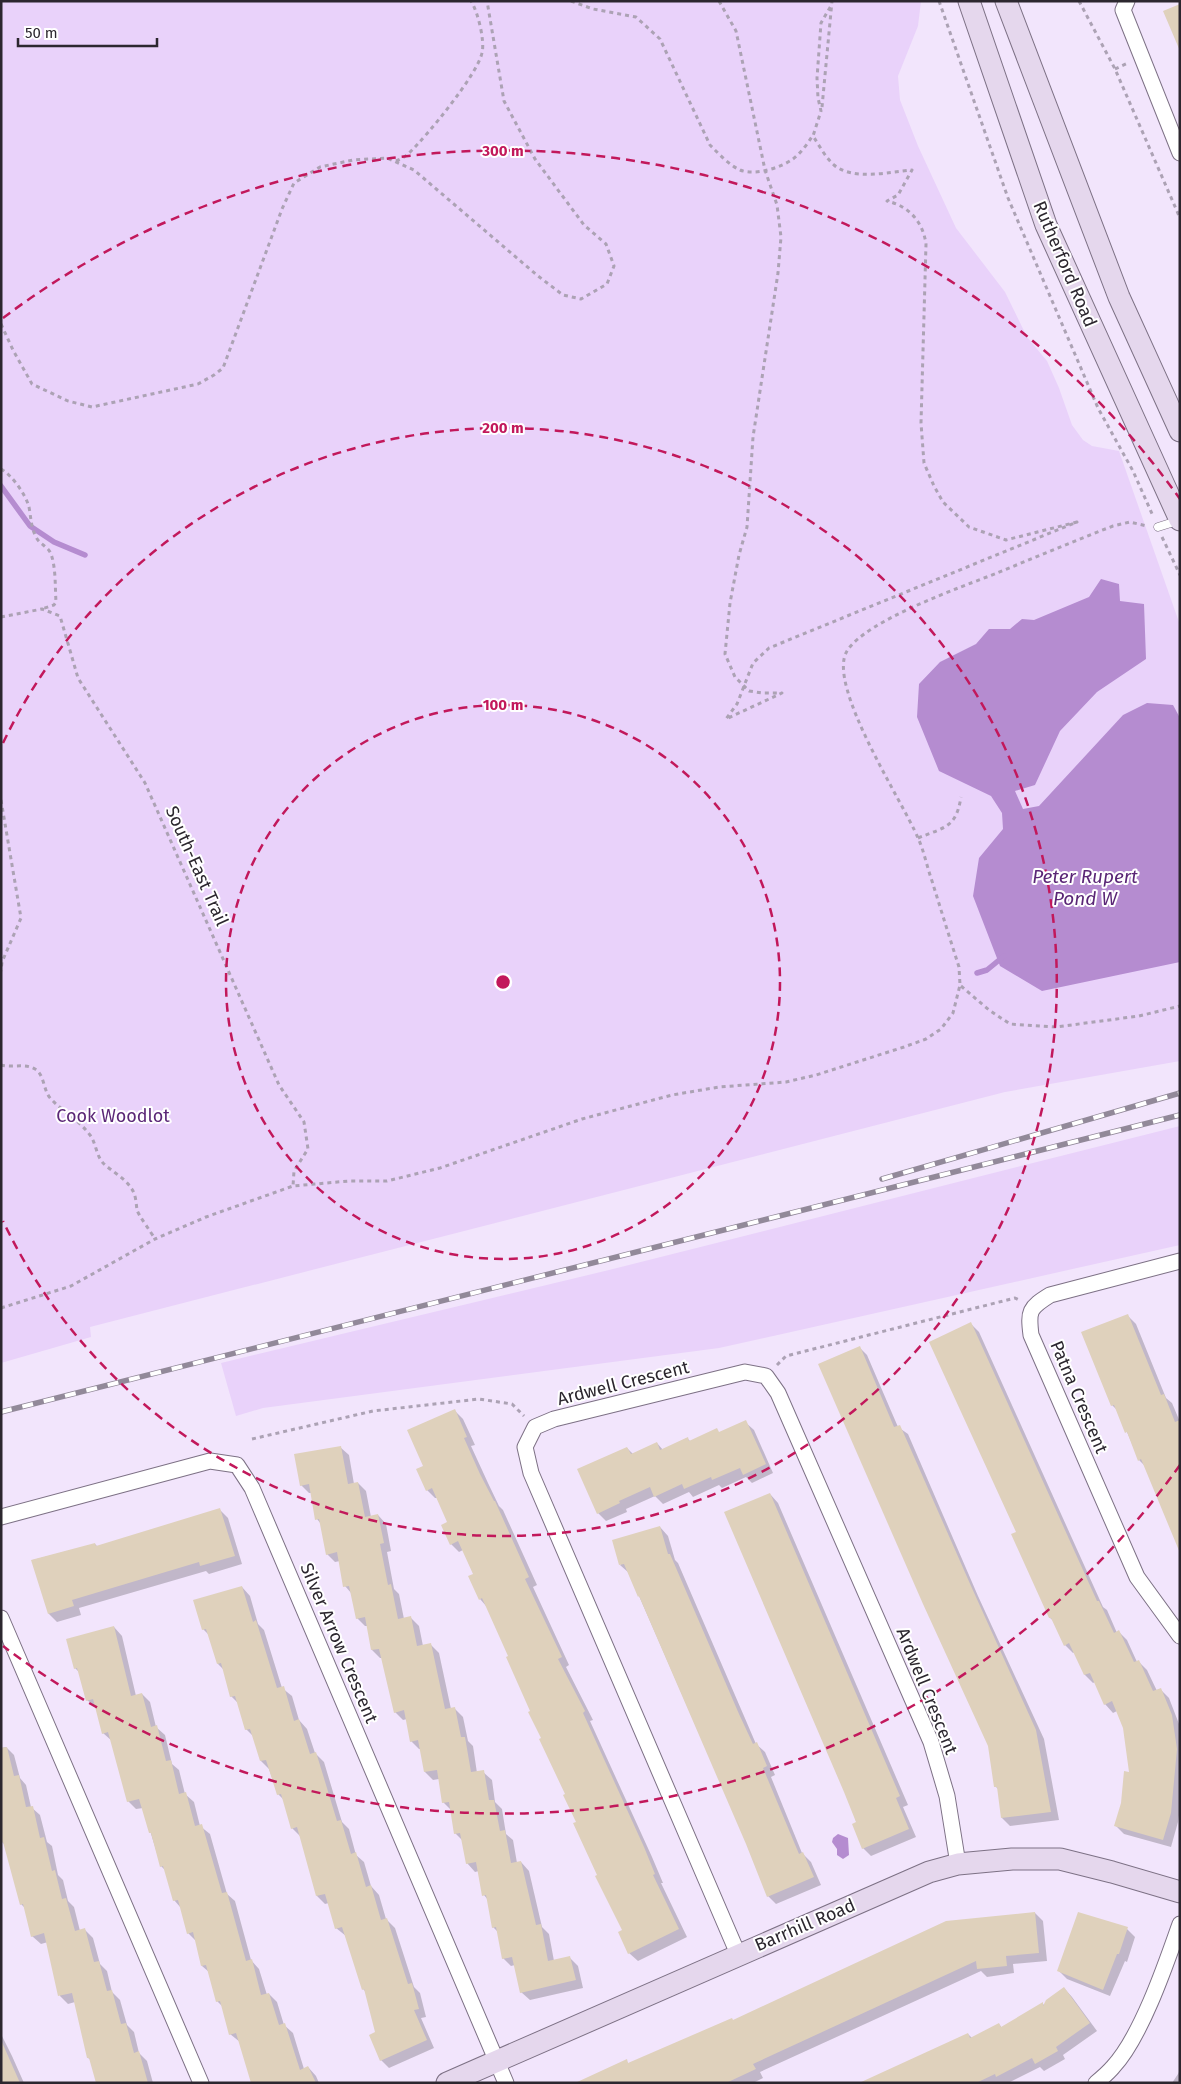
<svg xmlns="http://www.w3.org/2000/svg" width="1181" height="2084" font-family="'Fira Sans',sans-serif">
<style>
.green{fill:#e9d2fa}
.water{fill:#b58cd0}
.shadow{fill:#0003}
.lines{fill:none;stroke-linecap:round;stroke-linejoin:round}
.stream{stroke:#b58cd0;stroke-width:5.5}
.building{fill:#dfd1bc}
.lane-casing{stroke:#7d7185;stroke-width:9}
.street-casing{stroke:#7d7185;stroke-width:17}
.secondary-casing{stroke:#7d7185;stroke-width:23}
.path{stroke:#aca2b4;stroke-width:3;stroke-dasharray:4 4;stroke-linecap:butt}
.lane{stroke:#fff;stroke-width:8}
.street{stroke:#fff;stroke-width:15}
.secondary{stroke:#e5d7ed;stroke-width:21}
.rail-casing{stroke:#928999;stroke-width:5.5}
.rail{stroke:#fff;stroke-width:4;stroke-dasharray:11;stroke-linecap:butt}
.ring{fill:none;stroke:#c2185b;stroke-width:2.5;stroke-dasharray:9 6}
.labels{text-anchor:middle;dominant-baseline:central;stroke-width:4;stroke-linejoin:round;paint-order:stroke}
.street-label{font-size:18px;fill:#2c272f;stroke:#fff}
.park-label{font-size:18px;fill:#5b2777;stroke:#fff}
.water-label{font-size:19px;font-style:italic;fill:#5a2676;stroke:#fff}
.centre{fill:#c2185b;stroke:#fff;stroke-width:2.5}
.ring-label{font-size:15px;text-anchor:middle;font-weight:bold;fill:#c2185b;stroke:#fff;stroke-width:4;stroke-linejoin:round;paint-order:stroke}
</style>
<rect width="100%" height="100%" fill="#f2e5fc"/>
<path class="green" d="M1,1H921L918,26L898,76L900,100L918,146L956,228L1005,292L1027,337L1047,361L1059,388L1072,425L1083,440L1092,446L1119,451L1180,625V1061L1005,1092L90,1327L91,1337L1,1363Z
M1180,1126V1245L719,1348L263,1408L236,1416L221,1363L609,1270Z"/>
<path class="water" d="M1101,579L1119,584L1120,601L1144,604L1146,659L1097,692L1060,731L1035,785L1015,791L1023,809L1039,806L1123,715L1147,703L1173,705L1180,718V962L1042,991L1000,966L973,896L979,858L1003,829L1002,813L991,796L939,771L917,717L919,684L940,662L976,644L989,629H1010L1022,619L1034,620L1089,597Z
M838,1834L848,1838L849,1855L843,1859L837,1855V1849L832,1842L833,1838Z"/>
<path class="shadow" d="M1128,1316L1136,1324L1166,1398L1172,1403L1180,1422L1145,1466L1139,1460L1118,1411L1112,1405Z
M971,1324L979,1332L1103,1607L1107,1610L1117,1633L1119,1632L1127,1640L1137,1662H1139L1147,1670L1157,1691L1161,1690L1169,1698L1179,1724L1180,1808L1178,1822L1171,1847L1124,1834L1116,1826L1131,1773L1124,1727L1117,1711L1113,1713L1105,1704L1095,1682L1093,1683L1085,1675L1075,1652L1073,1653L1065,1645L1054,1621L1050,1618L1017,1532Z
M859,1347L867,1355L898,1427L908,1434L978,1596L1044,1739L1059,1820L1010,1826L1002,1818L999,1790L996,1787L989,1745Z
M455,1411L463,1419L475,1445L471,1446L488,1483L499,1506L503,1510L537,1585L533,1587L569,1665L566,1667L593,1720L590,1721L652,1857L663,1883H661L687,1937L638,1961L629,1953L624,1931L599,1876L510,1656L487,1607L480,1599L474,1575L463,1550L459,1552L451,1544L449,1523L437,1498H435L427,1490L425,1466Z
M745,1422L754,1430L773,1473L752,1483L746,1477L722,1488L719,1485L693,1497L689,1492L663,1504L655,1496L626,1509L627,1512L606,1521L598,1513L627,1448L633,1454L657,1443L663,1450L687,1438L691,1442L720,1433Z
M340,1447L349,1455L354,1484L358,1483L366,1491L371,1517L378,1515L386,1524L391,1551L387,1552L394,1589L399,1594L404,1619L411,1618L419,1626L423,1646L431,1645L439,1653L451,1709H455L463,1717L468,1741L473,1746L477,1773L483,1772L492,1780L495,1802L502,1809L506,1834L513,1840L517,1863L521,1862L529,1871L542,1927L549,1934L554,1961L570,1958L578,1966L583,1988L530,2000L521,1992L515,1965L511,1966L503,1958L498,1932L493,1927L488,1900L484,1895L479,1871L475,1872L467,1863L463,1841L455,1833L451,1810L443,1802L439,1779L433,1780L425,1772L421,1749H419L411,1741L407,1719L403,1720L395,1712L383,1658H380L372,1650L368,1626H365L357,1618L352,1594L345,1586L340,1561L335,1562L327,1554L321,1524L317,1519L312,1493H309L301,1485Z
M770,1494L778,1503L908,1805L903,1807L916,1837L871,1856L863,1848Z
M220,1510L228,1518L242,1564L209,1574L206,1571L79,1608L81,1615L57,1622L49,1614L33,1560L95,1544L98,1547Z
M660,1527L668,1536L675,1560L678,1563L747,1723L756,1744L765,1752L775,1775L771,1777L802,1853L811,1862L821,1885L776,1904L768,1896L747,1843L629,1573L620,1565Z
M242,1587L250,1596L258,1624L264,1630L282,1688L292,1696L299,1720L307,1729L315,1753L324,1762L342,1822L349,1829L356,1855L364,1862L371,1886L379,1895L386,1919L395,1928L414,1987L420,1993L426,2017L421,2018L434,2048L389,2068L381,2060L377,2033L366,1992L363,1989L346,1936L336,1928L329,1903L325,1904L317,1896L301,1837L292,1828L284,1800L278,1794L269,1769L261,1761L254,1737L246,1729L238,1703L231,1696L224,1670L218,1664L210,1636L203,1629Z
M114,1627L122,1636L136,1696L142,1694L150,1702L156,1727L165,1735L172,1764L179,1770L185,1794L194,1802L200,1826L210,1834L227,1894L235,1901L251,1960L259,1969L267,1995L269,1994L277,2002L284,2025L293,2033L304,2069L308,2067L316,2076L319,2083H257L240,2042L230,2034L223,2007L217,2001L209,1972L202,1966L196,1941L188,1933L181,1908L174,1900L166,1871L161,1866L143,1808L136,1809L128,1801L112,1741L103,1733L97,1708L87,1700L80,1673L75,1668Z
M6,1747L14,1755L20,1778L26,1785L31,1807L40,1815L47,1842L52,1846L58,1875L63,1880L68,1901L74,1907L80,1931L85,1930L93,1938L100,1964L107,1971L112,1992L120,2000L127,2025L134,2032L139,2053L147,2061L153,2083H97L91,2060L88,2058L75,2002L68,2004L60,1996L48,1942L41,1944L32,1936L26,1909L21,1904L6,1846L2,1842L1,1748Z
M1035,1913L1043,1921L1047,1961L1013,1964L1014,1973L987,1977L981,1971L760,2072L763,2078L753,2083H578L626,2061L629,2064L733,2021Z
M1127,1929L1135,1937L1127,1962L1125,1961L1110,1996L1067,1979L1059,1971Z
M1064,1988L1072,1997L1097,2031L1063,2055L1065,2059L1044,2071L1040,2067L1008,2083H864L968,2034L972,2038L999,2024L1002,2028L1043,2004L1045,2006Z
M1,2034L12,2056L24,2083H1Z
M1180,2070V2083H1172L1178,2074Z"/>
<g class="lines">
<path class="stream" d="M1,486L30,526L54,542L85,555
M977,973L987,970L1004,956"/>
</g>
<path class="building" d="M1180,4V51L1163,11Z
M1128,1314L1161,1395L1164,1394L1175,1422L1180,1420V1553L1141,1459L1138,1461L1127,1432L1125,1433L1114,1405L1111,1406L1081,1332Z
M971,1322L1097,1601H1099L1114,1633L1119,1630L1134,1662L1139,1660L1153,1691L1161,1688L1172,1715L1177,1749L1171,1813L1163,1840L1114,1826L1121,1803L1124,1771L1129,1772L1123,1728L1112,1701L1104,1705L1090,1673L1084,1675L1069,1643L1064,1646L1051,1618H1049L1011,1534L1016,1532L929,1342Z
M860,1346L894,1427L900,1425L971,1586L1036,1730L1051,1812L1001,1818L997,1787H994L988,1746L923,1604L818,1364Z
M455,1409L467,1437L464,1438L480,1474L494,1501H495L529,1577L525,1579L562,1657L558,1659L585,1711L583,1713L644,1847L655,1874L653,1875L679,1929L628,1954L618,1932L622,1930L595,1876L597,1875L573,1823L576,1822L563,1795L565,1794L539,1739L541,1738L528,1712L530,1711L506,1657L508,1656L482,1598L479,1600L468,1576L473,1574L458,1541L450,1545L441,1525L447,1522L432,1488L426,1491L416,1469L423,1466L407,1430Z
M746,1420L766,1464L743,1475L740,1468L712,1480L711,1477L684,1489L682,1484L654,1497L650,1487L619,1501L620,1503L597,1514L577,1469L627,1447L631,1454L657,1442L660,1450L688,1437L689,1441L717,1428L719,1432Z
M341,1446L348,1484L358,1482L365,1517L378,1514L384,1543L380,1544L388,1585L391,1584L398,1619L411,1616L417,1646L431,1643L445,1709L455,1707L461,1737H465L471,1772L484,1770L489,1800H494L500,1831L505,1830L511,1863L521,1861L536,1925L541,1924L548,1961L570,1956L576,1980L520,1993L512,1957L502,1959L496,1927L492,1928L486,1895L482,1896L476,1862L466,1864L460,1833L454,1834L449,1802L442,1803L437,1770L424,1772L418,1740L410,1742L404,1710L394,1713L379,1649L371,1650L365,1617L356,1619L349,1586L343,1587L337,1552L326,1555L319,1519L315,1520L309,1484L300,1486L294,1454Z
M770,1493L900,1796L896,1798L909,1829L862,1849L852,1824L856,1822L844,1792L724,1512Z
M220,1508L235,1556L200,1566L199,1562L72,1600L74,1606L48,1614L31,1560L95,1543L96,1546Z
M660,1526L668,1554H670L739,1714L753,1744L757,1742L767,1766L763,1768L799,1854L803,1852L814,1877L767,1897L746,1844L639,1596L638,1597L624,1564L619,1565L612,1540Z
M242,1586L253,1622L256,1620L277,1688L284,1686L294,1721L299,1719L310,1754L316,1752L337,1821L341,1820L351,1854L356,1852L366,1887L371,1885L381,1920L387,1918L408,1984L412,1983L419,2009L414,2010L427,2040L380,2061L369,2035L375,2032L364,1989L362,1990L342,1927L335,1929L325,1894L316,1896L297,1827L291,1829L281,1794L277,1795L266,1760L260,1761L250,1729L245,1730L235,1696L230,1697L221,1663L217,1664L206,1629L202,1630L193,1600Z
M114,1626L131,1696L142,1693L151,1727L157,1725L166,1761L171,1760L179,1794L186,1792L195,1826L202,1824L222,1893L227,1892L246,1961L252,1959L261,1995L269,1993L279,2025L285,2023L300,2070L308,2066L316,2083H251L236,2033L229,2035L220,2001L216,2002L206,1965L201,1966L193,1932L187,1934L178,1900L173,1901L163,1866L160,1867L151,1833H149L139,1799L127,1802L108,1732L102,1734L93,1699L86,1701L77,1668L74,1669L66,1639Z
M7,1747L14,1776L19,1775L26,1807L33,1806L40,1838L44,1837L52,1871L55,1870L62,1899L66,1898L75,1931L85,1928L94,1962L99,1961L107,1991L112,1990L121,2024L126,2023L134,2053L139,2051L148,2083H96L89,2058H87L72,1993L58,1996L44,1933L31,1937L23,1904L20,1905L3,1842H1V1748Z
M1035,1912L1039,1953L1006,1956L1007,1966L977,1969L976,1961L753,2064L756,2069L726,2083H575L627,2059L628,2063L732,2018L733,2020L946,1921Z
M1078,1912L1128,1927L1119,1954H1117L1103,1990L1057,1971Z
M1064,1987L1090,2023L1056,2047L1058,2051L1035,2064L1032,2058L996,2077L995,2074L976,2083H859L968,2033L970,2038L999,2023L1001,2027L1043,2002V2006L1046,2000Z
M1,2040L20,2083H1Z"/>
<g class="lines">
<g class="lane-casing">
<path id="lane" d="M1158,527L1180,520"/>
</g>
<g class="street-casing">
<path id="street" d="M1127,1L1123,10L1180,153
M1180,1261L1050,1295C1029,1308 1028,1311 1031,1335L1137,1577L1180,1636
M1,1517L210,1461L237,1465L252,1488L506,2083
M1,1618L201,2083
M738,1954L531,1473L525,1447L535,1427L554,1419L745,1372L766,1376L778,1393L931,1742L947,1796L958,1864
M1096,2083C1102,2078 1108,2073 1113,2067C1141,2037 1166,1964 1180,1924"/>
</g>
<g class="secondary-casing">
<path id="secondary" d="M969,1L1046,225L1180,520
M1006,1L1119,297L1180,431
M447,2083L929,1872L958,1864L1012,1859H1060L1112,1872L1180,1892"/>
</g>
<path class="path" d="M571,1L593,9L636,17L660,39L710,145C719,154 729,165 740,170C755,176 780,168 793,159C801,153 808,143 813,135
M719,1L736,31L765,170L777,205L781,237L778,273L753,437L747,527L739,555L730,603L725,654L735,677L749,691L762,693H782L726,719L737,704L753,663L769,648L1077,522L1006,540L969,527L943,502L934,486L924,463L921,423L926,244C923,222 909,206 887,201L898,195L912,170C889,172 853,181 834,165C825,157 819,145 813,136L821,111L818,98L817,78L821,23L832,4
M939,1L1008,198L1098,408L1133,471L1153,516
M1079,1L1115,69L1180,218
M1115,69L1128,63
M822,107L832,1
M396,161C401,159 406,156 409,153C427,136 477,75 482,53C485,41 478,12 471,1
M1,324L13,350L32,384L68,401L92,407L198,384L214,375L223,368L282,209L294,183L320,167L353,160L387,158L414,170L538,276L563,295L581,299L607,284L614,266L606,244L584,225L535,159L504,101L487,1
M1,469C12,475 26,495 29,507C31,518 31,527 36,537C40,545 48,546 51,554C56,568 55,587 56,602L54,605L42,609
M1162,537L1180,575
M1,617L42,609L60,616L78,678L145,783L279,1085L304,1122L308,1149L294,1171L293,1186
M1,800L21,918L2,962L1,971
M918,838C945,827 956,828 961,797
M961,986L989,1010L1010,1024L1056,1027L1139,1016L1180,1006
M1,1065C12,1068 25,1063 35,1069C45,1075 43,1091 51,1099C63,1112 79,1120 90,1135C96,1143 96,1155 103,1163C110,1170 126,1179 131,1188C136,1194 136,1203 137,1210C139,1216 151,1232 155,1239
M1,1308L71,1286L155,1239L206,1217L293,1186L349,1181H387L440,1168L582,1119L672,1095L719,1087L786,1082L816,1075L904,1047L926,1039L941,1029L953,1013L960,985L959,967C950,939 941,910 932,881C927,867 924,851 918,838C903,802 826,685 847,651C866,620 962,587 997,573C1036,557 1074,541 1113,526L1130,522L1147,526
M777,1365L786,1356L1015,1298L1019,1300
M252,1439L373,1411L479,1399L512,1404L524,1416"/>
<use href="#lane" class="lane"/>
<use href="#street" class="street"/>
<use href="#secondary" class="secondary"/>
<g class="rail-casing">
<path id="rail" d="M882,1179L1180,1093
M1,1412L1180,1115"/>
</g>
<use href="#rail" class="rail"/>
</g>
<g class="ring">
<circle cx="503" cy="982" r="277"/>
<path d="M3 743A554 554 0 1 1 3 1221"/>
<path d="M1180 1465A831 831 0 0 1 3 1646M3 318A831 831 0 0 1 1180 499"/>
</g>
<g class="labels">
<g class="street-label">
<text transform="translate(1065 264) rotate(67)">Rutherford Road</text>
<text transform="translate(197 866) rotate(66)">South-East Trail</text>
<text transform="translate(623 1383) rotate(-14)">Ardwell Crescent</text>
<text transform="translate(1079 1397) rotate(67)">Patna Crescent</text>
<text transform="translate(339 1643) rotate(67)">Silver Arrow Crescent</text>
<text transform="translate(927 1691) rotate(68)">Ardwell Crescent</text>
<text transform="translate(805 1925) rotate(-23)">Barrhill Road</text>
</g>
<g class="park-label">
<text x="113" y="1116">Cook Woodlot</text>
</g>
<g class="water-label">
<text x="1085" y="876">Peter Rupert<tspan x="1085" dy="22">Pond W</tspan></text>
</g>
</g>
<circle cx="503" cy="982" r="8" class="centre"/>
<g class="ring-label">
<text x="503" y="156">300 m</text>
<text x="503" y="433">200 m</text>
<text x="503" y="710">100 m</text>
</g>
<rect width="1181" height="2084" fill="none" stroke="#2c272f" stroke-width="5"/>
<path d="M18 38v8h139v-8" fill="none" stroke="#2c272f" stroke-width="2.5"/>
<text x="25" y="38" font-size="15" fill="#2c272f" stroke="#ffffff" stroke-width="4" paint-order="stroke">50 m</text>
</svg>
